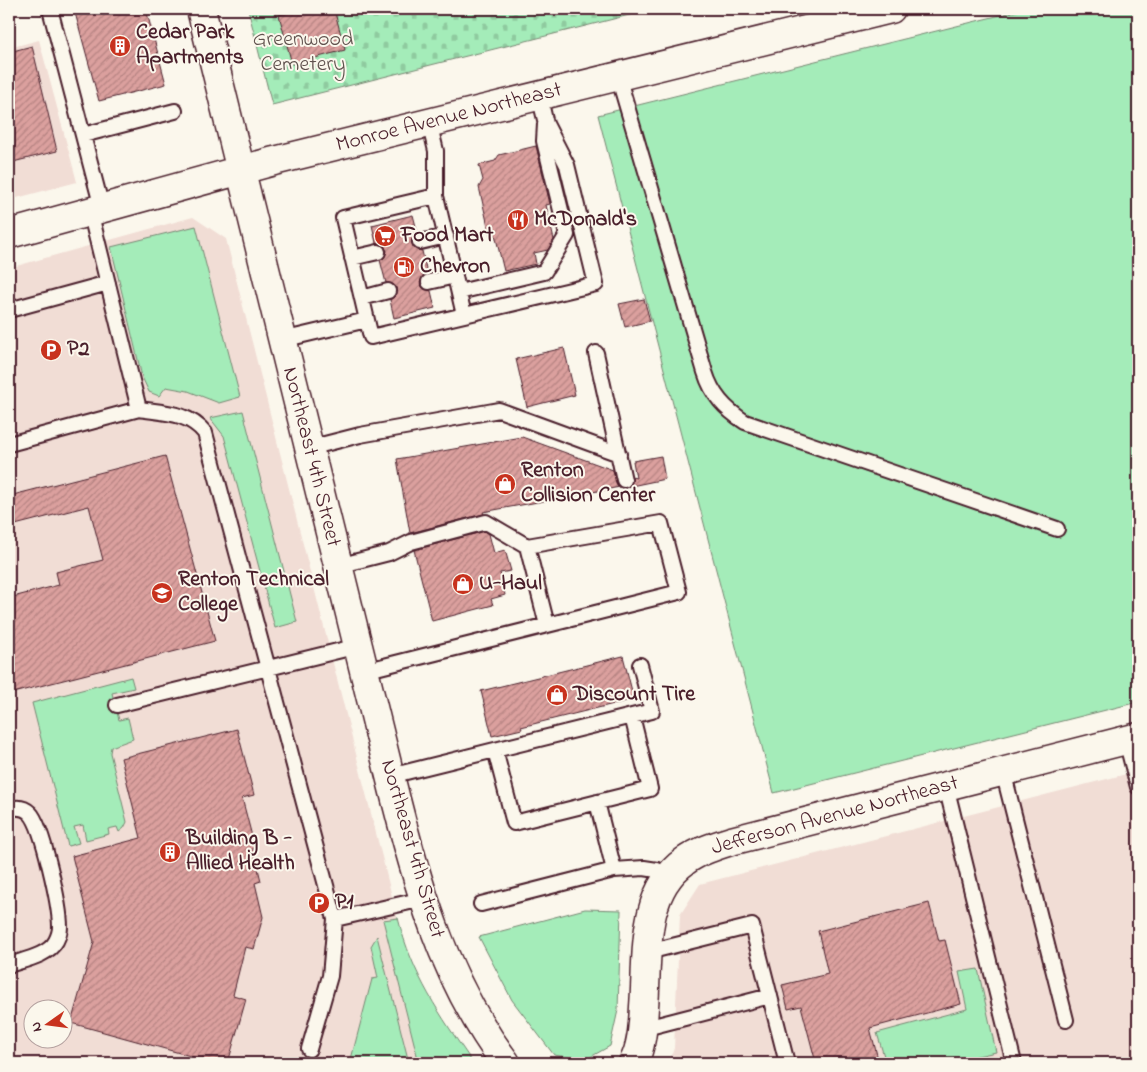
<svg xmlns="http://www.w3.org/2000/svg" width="1147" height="1072" font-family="'Indie Flower',sans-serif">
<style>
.built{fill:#f1ddd5;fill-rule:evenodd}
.green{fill:#a4ecb9;stroke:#778672}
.cemetery{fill:url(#cemetery-stones);stroke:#778672}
.building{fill:url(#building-hatch);stroke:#4a1f2b}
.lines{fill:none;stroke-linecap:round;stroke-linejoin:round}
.lane-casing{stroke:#4a1f2b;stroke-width:18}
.street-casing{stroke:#4a1f2b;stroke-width:31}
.secondary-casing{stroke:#4a1f2b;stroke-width:31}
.lane{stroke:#fbf7ec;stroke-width:14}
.street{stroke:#fbf7ec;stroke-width:28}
.secondary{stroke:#fbf7ec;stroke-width:28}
.labels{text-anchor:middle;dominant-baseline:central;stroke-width:4;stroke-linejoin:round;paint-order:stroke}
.poi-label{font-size:22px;font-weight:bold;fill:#4a1f2b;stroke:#fbf7ec;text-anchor:start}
.park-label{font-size:22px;fill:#60524e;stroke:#fbf7ec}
.street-label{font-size:22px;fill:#4a1f2b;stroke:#fbf7ec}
</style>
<defs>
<pattern id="cemetery-stones" width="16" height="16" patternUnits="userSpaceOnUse" patternTransform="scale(1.25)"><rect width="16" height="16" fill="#a4ecb9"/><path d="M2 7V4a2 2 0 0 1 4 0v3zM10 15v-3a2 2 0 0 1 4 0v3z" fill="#8fca9f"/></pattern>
<pattern id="building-hatch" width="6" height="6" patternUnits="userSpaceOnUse" patternTransform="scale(1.25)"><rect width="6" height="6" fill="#dba09e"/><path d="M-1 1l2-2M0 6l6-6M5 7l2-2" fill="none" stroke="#b48281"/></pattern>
</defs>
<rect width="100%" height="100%" fill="#fbf7ec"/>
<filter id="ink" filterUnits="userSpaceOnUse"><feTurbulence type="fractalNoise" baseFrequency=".02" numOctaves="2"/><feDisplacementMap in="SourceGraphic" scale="10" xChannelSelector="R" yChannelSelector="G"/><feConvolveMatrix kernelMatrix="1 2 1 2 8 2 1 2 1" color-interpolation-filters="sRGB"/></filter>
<g filter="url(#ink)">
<path class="built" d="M39,40L77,182L9,200V48Z
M193,217L226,239L405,948L434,1007L473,1063H9V268ZM32,1010H62V1040H32Z
M1138,771V1063H669L674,1048L680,915L700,884Z"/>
<path class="green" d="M1025,9H1138V702L774,793L598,115Z
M196,226L240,397L219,403L188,391L166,387L159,396L149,392L142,377L111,247Z
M243,411L297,622L275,628L224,436L210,418Z
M131,677L134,688L112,693L119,720L128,718L133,739L111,747L110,753L127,822L124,828L119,832L117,827L108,829L109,834L86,840L83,825L74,827L79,843L68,846L32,703Z
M585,909L621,910L618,1010L610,1046L585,1060L554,1055L512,1000L479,937Z
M398,918C412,975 440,1015 473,1063H419L383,920Z
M377,936L409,1063H350L372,979L378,978L371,946Z
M978,969L996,1052L945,1063H886L877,1033L967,1009L959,972Z"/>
<path class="cemetery" d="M248,9H653L272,105Z"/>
<path class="building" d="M74,9H146L166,84L99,101Z
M304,9H334L345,50L292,64L279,15Z
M32,46L57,151L9,163V52Z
M536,146L550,204L546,205L554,240L548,250L534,253L536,264L504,271L495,234L490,235L479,187L483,180L479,165L495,161L499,155Z
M413,215L418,234L412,239V244L417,250L422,251L427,273L423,276L420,283L423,288L431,291L435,308L394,318L390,300L394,297L397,289L394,285L386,283L380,260L384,258L387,251L384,246L376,243L372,225Z
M644,299L650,321L625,327L619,304Z
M564,348L575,395L527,407L516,359Z
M522,437L613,470L616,482L620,487L483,512L484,514L410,533L397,459Z
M165,456L215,641L9,694V598L59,585L56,572L103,560L89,506L15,525L9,496Z
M661,456L665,479L631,486L632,477L636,478L633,461Z
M485,531L489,534L494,553L505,550L511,571L500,573L505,595L491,599L493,605L432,621L414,550Z
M623,656L634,699L521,727L522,729L492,736L481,691Z
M237,729L254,795L242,798L255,848H253L261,881L255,883L263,917L254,949L245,947L233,995L246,999L228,1063H216L71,1023L94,942L72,856L141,838L121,758Z
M929,903L939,941L945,940L961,1004L870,1028L879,1063H816L801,1006L788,1009L782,985L828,974L818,931Z"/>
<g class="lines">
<g class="lane-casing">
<path id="lane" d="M50,9L102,208
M618,76L705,372C712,395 725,409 745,422L1057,529
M429,122L436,151V196L464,315
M83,135L175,111
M436,196L343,218L371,337L596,284L567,165L546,124L539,95
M420,242L446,236
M352,258L378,252
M429,282L455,276
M459,292L544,272L567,235L544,141L545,124
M362,298L388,291
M9,310L108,283
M282,340L367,320
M596,353L624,480
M139,409C164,413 188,412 205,433L335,919
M9,444L139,409L90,211
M309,448L360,435L499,410L619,454
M527,546L547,625
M338,566L389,553L411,542L486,522L527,546L661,523L679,592L364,671
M117,705L358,646
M1126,740L1138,787
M495,750L514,823L650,789L632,716
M1003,771L1066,1020
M390,776L652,711L640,665
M946,786L1014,1063
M597,802L614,870
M9,809C16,807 24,807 30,813C43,826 60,907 60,927C60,932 58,937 56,941C48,956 23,960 9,965
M481,904L614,870L644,868L657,870L669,876
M648,952L752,926L787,1063
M642,1029L770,996
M309,1049L330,976L335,919L423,899"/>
</g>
<g class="street-casing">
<path id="street" d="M633,1063C642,1047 643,1025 644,1007C648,958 640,893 685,861C699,851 715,846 731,841L1138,737"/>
</g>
<g class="secondary-casing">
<path id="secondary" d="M201,9L390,776C415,878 442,978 506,1063
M9,234L274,161L891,9"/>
</g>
<use href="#lane" class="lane"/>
<use href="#street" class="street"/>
<use href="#secondary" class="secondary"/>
</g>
</g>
<defs>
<g id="building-disc" transform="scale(1.125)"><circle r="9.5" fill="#c8321e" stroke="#fbf7ec"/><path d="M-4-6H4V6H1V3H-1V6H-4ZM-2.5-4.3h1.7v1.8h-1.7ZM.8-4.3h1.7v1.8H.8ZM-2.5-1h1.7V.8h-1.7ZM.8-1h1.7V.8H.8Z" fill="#fff"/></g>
<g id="restaurant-disc" transform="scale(1.125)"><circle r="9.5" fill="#c8321e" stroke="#fbf7ec"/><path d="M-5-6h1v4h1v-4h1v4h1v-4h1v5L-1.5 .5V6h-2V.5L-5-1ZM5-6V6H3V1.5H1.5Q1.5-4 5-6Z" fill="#fff"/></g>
<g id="supermarket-disc" transform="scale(1.125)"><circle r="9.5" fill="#c8321e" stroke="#fbf7ec"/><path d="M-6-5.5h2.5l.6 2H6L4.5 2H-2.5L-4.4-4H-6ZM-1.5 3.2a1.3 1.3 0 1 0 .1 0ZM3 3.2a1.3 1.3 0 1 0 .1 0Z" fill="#fff"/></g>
<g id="fuel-disc" transform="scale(1.125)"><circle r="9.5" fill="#c8321e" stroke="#fbf7ec"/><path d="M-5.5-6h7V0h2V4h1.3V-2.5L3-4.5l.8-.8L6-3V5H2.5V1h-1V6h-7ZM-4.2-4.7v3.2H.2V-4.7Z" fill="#fff"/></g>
<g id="parking-disc" transform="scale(1.125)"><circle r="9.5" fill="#c8321e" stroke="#fbf7ec"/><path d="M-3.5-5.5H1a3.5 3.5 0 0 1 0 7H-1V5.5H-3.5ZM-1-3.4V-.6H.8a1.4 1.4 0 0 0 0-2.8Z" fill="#fff"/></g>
<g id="shop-disc" transform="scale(1.125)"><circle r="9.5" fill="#c8321e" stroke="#fbf7ec"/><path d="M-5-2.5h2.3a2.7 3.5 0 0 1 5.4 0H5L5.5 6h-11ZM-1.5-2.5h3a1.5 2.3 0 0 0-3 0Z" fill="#fff"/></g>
<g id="university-disc" transform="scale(1.125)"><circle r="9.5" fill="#c8321e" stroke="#fbf7ec"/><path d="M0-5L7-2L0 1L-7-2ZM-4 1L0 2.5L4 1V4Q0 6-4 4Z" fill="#fff"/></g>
</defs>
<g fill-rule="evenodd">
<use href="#building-disc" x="120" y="46"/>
<use href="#restaurant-disc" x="518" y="220"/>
<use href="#supermarket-disc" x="385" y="236"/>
<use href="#fuel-disc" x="404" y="267"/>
<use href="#parking-disc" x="51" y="350"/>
<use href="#shop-disc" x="505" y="484"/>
<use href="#shop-disc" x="463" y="584"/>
<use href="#university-disc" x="162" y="593"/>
<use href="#shop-disc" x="557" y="695"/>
<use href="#building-disc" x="170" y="852"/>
<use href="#parking-disc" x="319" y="903"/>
</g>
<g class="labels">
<g class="poi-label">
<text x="136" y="33">Cedar Park<tspan x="136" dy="25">Apartments</tspan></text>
<text x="534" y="220">McDonald's</text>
<text x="401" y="236">Food Mart</text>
<text x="420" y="267">Chevron</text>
<text x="67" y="350">P2</text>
<text x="521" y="471">Renton<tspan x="521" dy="25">Collision Center</tspan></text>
<text x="178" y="580">Renton Technical<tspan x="178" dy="25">College</tspan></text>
<text x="479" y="584">U-Haul</text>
<text x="573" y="695">Discount Tire</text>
<text x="186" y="839">Building B -<tspan x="186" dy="25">Allied Health</tspan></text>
<text x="335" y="903">P1</text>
</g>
<g class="park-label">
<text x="303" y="40">Greenwood<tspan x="303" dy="25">Cemetery</tspan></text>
</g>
<g class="street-label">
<text transform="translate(449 118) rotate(-14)">Monroe Avenue Northeast</text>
<text transform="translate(311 457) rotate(76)">Northeast 4th Street</text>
<text transform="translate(835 816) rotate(-15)">Jefferson Avenue Northeast</text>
<text transform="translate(412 849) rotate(74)">Northeast 4th Street</text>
</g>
</g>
<rect width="1147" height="1072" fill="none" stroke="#fbf7ec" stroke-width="30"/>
<rect x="15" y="15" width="1117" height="1042" fill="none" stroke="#4a1f2b" stroke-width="2" filter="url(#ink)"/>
<g transform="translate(48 1024) rotate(256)"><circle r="24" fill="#fbf7ec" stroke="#b4a19f"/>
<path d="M0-4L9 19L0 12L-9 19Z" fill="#c8321e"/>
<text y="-8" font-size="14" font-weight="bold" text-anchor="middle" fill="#4a1f2b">N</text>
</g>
</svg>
